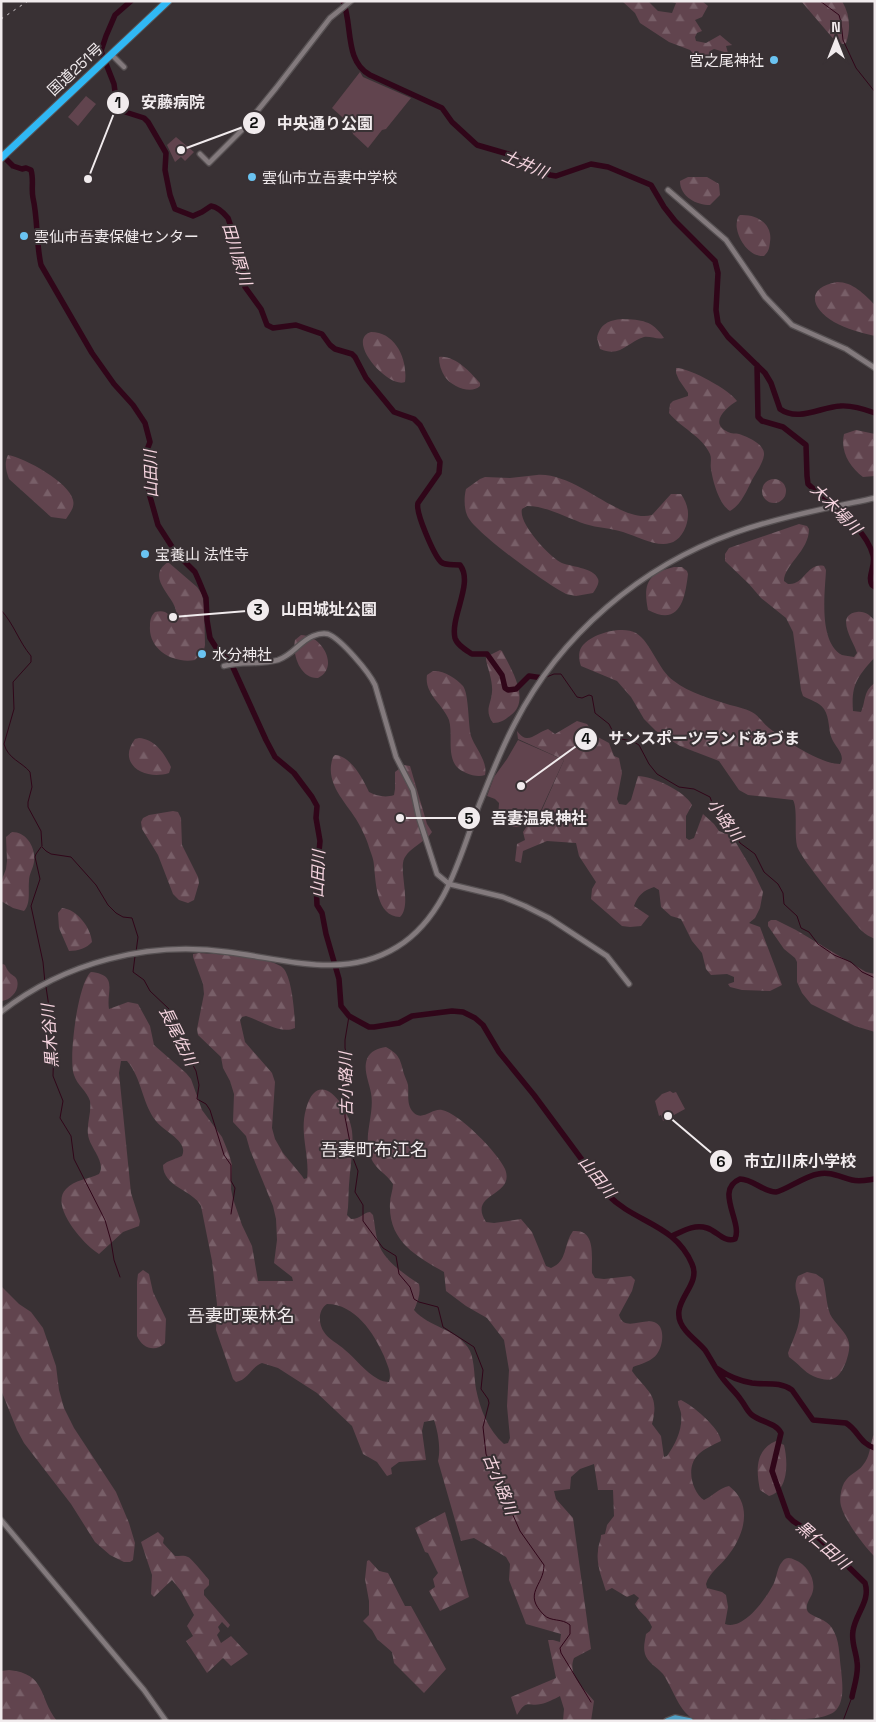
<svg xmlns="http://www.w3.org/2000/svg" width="876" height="1722" font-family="'Space Grotesk','Noto Sans JP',sans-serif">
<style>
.forest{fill:url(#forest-firs);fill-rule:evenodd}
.park{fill:#61444e}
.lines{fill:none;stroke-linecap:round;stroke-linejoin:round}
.stream{stroke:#300619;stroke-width:1}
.river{stroke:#300619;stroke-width:5.5}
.minor-casing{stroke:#565052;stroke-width:7}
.major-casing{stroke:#565052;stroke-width:8}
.highway-casing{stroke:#565052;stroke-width:9}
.minor{stroke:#837a7d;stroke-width:4.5}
.major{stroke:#519fc4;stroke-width:5.5}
.highway{stroke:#30b8f4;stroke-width:7}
.rail{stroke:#d4cdd0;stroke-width:1;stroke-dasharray:2.5 5;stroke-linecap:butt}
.poi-dot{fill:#6ac3f1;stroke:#393134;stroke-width:2}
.labels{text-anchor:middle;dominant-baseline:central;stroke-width:4;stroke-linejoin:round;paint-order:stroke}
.poi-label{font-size:15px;fill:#f1ebed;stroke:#393134;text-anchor:start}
.street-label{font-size:15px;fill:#f1ebed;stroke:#393134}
.water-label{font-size:16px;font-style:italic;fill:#f7d5e0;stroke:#393134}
.quarter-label{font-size:18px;fill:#f1ebed;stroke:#393134}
.leader{fill:none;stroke:#f1ebed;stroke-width:2}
.callout-dot{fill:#f1ebed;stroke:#393134;stroke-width:2}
.mark-label{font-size:15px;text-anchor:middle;font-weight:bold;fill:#111}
.callout-label{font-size:16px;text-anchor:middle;font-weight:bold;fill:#f1ebed;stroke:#393134;stroke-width:4;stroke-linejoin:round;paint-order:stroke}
</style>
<defs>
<pattern id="forest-firs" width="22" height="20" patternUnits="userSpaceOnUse" patternTransform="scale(1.25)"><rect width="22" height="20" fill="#61444e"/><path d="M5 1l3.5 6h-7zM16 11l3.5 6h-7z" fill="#785f68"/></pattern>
</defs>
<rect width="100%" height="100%" fill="#393134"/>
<path class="forest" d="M622,1H648L658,11L672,13L676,3L668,1H702L708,6L702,17L695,20L702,31L697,33L695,37L696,41L706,43L720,35L732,45L726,46L728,53L714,49L710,51L711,56L707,59H698L690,50L669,42L640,23L635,13Z
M801,1H842C850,15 851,28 846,43L843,44L836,42Z
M688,177H707L719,184L720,195L710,205C697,205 680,197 680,181Z
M740,215C757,214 773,224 770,242C769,249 769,251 764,256C750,257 739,241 737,229C736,225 737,221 738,217Z
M837,282C853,282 864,294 875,305V336C861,333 847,329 834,322C811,308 805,288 837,282Z
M622,319C642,320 652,320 664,338C657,340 651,336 644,337C627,342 621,358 600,349L597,338C600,324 609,320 622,319Z
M371,332C396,332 408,360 405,382C388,389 345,340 371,332Z
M439,357C455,355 470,372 480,383V386C471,395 451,386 445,377C441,371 439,364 439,357Z
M676,368C688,367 730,390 737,401C727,407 708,423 728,432C731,434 736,433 739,434C748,437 765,444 764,455C763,463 756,473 752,480C747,490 741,505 730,511C719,504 713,482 711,469C710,464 712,459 710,454C702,436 681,428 669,413L670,404L673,401L688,396V393L679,380L676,373Z
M856,430L875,434V476L863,477C850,467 840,452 844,434Z
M8,455C25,458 69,482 73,500C75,507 70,513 66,519L51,517L9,479C6,471 4,463 8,455Z
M537,475C577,472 620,524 652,515L671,494H681C688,504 690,514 686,526C674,558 645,539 623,532C611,528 598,528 585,524C567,518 547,506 527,506L522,509C518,523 548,555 560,562C569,567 594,567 598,579C600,583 595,590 593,593L576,596L566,594C548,585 472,531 467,515C464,508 464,497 466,489L480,479L485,477L510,478Z
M762 491a12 12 0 1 1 24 0a12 12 0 1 1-24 0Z
M799,524L807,526L809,529C809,551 784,565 784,581L788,584C804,586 807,562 824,566L826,570C825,592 818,642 842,655C845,656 850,656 854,657L857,653C854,642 834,615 857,612C865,611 870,615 875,621V657C857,677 851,685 853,711L861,712C866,701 863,691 875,683V939C870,937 865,934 862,931C851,919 800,858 797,846C794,833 798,809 793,800L748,795L739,790L719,761L680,746L656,731L644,719L631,697L617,681L581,666C579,661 578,653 581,648C589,634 622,625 636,633C651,642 658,670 674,681C689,693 712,699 730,705C738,707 748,709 755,714C760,718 764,724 769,728C785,740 820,764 840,764C846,755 836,748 832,739C828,730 830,718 824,709C819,702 810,700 803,696L801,690L793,632L786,618L761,598L749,584L725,561V554L729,548Z
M168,562L197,587L202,594L204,605L205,645L204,650L195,660C174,664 148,650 150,626C150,620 151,616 155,612C166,609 169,614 174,623L177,622C177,615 176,608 173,603C165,589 149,575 168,562Z
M674,567H682L687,571L688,574C685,599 680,627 648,610C643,585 647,573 674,567Z
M301,635C322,635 340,667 318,678C300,679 292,654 295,640Z
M500,650L502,651C511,669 531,700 511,715C505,720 501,723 493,723C484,710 491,705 492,692C493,682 488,669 486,660V657Z
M433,671C443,670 456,678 463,686C469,694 468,724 471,736C475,748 488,761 485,775C476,778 462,773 456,766C447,754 453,734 449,720C443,704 424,694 427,675Z
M577,721L587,724L596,736L609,743L614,756L619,758L622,773L617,799L619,804L626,805L631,800L638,776C652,776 685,791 692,805L686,816V838L689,840L694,838L703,814L714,824L719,831L732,836L754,873L763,892L760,908L755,918L749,923L760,927L782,985L770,991L742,990L730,987L728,984L734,982V977L727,974L711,975L706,969L702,953L692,941L681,919L671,916L661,907L659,890L654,887C643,891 638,895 634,906L649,916L641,926L630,927L622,926L591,899L592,889L596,882L579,856L576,843L547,841L523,851L521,863L515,861L517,844L525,840L523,832L531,820L537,821L564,760L518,739L517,731C528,746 535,733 548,729L555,734Z
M139,738C155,739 165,754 171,767L169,773C145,781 116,764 135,739Z
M335,755C351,756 363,779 369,792C376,796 386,798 394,795L395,789V772L404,765L410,766L427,824L432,832C425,843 405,849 403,863C401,877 411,907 400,917C376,916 376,883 374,866C374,859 370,851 368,844C366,838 363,832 360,826C349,804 323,785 333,757Z
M173,811L178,812L181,818L182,845L198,877L199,883L194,900L188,903L179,900L173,894L158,855L142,829L141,822L143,818L149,815Z
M12,832C27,832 36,848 34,862C33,869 29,874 29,881C28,891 31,903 24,911L13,908L1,901V882L6,869L7,861L6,837Z
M62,908C77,909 91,928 92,942C87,948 78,951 69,951L59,928L58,913Z
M771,920H776L796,930L866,972L875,974V1032L855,1026L811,1004L802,993L797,982V962L795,958L784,949L768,926V922Z
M199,953C216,954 272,957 283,968C292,977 295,1015 295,1028C280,1035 260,1020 246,1016L242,1017L240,1020L245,1042L272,1073L275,1082L272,1128L275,1139L283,1153L302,1176L304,1179L307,1178C310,1156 299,1133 306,1109C318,1065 349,1106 352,1131C354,1149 350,1167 349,1185C348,1195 349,1205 347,1215L351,1219C361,1219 362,1213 370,1212L373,1215C375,1224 375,1233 378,1242C383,1260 404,1274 419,1284C421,1293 418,1301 414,1310C429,1328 459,1329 470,1351C475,1363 474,1377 476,1389C480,1409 488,1430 504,1444L508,1443L510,1438L507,1406L509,1370L504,1340L487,1318L466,1306L446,1291L444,1272C416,1256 388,1241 390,1203C390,1197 393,1190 393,1184C387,1174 375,1169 371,1158C362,1137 375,1115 371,1093C369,1082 363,1070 367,1059C370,1051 378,1048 386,1047C400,1055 400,1059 404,1074C405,1077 407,1081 408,1085C409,1095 406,1105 414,1113C423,1121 432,1108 442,1110C459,1113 498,1153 505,1169C516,1197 467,1192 486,1222L494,1223L521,1219L532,1232L546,1266L551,1268C568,1261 563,1245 573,1231C597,1229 591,1258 592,1273L595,1278L604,1279L631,1276L635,1280L632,1291L619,1315C624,1332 642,1318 654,1322C666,1326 663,1346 657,1354C652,1361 641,1364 633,1367L632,1371C647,1392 660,1394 652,1424L661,1436L664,1457L667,1456C676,1443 683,1429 681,1413C680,1408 678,1406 678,1401L681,1400C692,1405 720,1428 721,1441C713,1445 703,1449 697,1456C686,1468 692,1492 704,1500C713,1496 719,1488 729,1486C754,1505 744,1536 727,1557C720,1566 709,1573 706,1584L707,1588L722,1592L726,1595L728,1607L725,1624C744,1631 767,1597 774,1583C777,1576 777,1568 782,1562C785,1557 790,1557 795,1560C808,1565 817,1581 812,1594C810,1599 804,1606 808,1612C812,1617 827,1619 832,1628C840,1640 839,1655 841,1669C842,1681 845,1698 837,1709C828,1722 786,1719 771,1719L768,1721H696C678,1711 674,1690 663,1674C657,1667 647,1662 645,1654C643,1647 645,1641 646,1634L650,1631L652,1627C647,1615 640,1614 635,1604L639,1598L634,1594L627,1597L612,1588L606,1591C602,1578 596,1564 598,1551C598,1545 601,1541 601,1535L605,1534L607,1525L614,1516L613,1490H598L594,1464L580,1469L571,1477L570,1489L554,1491L556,1499L573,1518L591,1649L574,1658C567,1675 584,1689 594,1701L591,1721H563L564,1709L560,1696C554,1699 547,1703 541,1704C528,1707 527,1698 517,1715L511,1697L556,1678L548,1640H553L560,1642L561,1634L526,1624L509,1580L510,1564L506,1557L474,1538L461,1541L438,1461C441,1448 438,1432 434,1420L424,1422L422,1431L426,1460L399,1462L391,1468L392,1474L387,1476L377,1462L363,1454L352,1426L317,1393L278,1368L262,1363C251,1367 248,1380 236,1382L233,1379L216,1330L217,1304L212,1261L201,1206C193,1190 163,1187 163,1165L167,1162L182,1156C189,1141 164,1132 156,1121C142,1104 142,1078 127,1061H121L119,1073L131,1193L140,1221L139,1226L123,1232L99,1254C84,1245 49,1206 66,1189C74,1180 89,1179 99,1174C106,1164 92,1149 89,1139C85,1126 92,1114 90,1101C87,1091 77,1085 74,1075C68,1059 78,982 91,972C119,975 106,991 109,1009L128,1002L138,1004L150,1026L154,1045L186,1073L191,1079L202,1110L222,1137L229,1154L232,1165L231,1189L233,1199L242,1225L252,1246L258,1281H293L292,1277L274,1263L277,1240L276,1219L273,1206L250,1150L246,1136L233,1122L234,1094L230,1081L223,1068L221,1057L198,1035L197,1029L204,994L203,984L193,957V954ZM327,1304C355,1304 374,1333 384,1356C387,1365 392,1372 389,1382C385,1382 381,1381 378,1379C365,1372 356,1359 345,1350C339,1344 328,1339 324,1332C318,1323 318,1310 327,1304Z
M3,964L5,965C6,967 7,970 9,972C11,975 16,976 17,980C20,990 11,1000 2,1001L1,965Z
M143,1270L149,1274L153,1292L166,1319L165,1343C155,1353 142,1348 137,1336V1282L138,1274Z
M807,1272L816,1274L823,1279C826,1290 826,1303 830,1314C835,1324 847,1332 849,1343C850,1350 848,1355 846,1362C839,1379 832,1384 813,1376C804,1372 798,1363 789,1357L788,1353C793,1339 800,1327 800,1311C801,1298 791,1289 798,1276Z
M1,1286L19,1304L31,1312L43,1328L56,1366L59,1390L64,1408L74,1428L116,1492L129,1523L135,1543L133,1560L130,1562H124L110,1555L95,1542L71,1504L24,1443L17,1430L1,1390Z
M875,1434V1557C864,1546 845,1521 841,1506C839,1499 841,1489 844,1483C850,1473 857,1473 863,1465C870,1457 870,1446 873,1436Z
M776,1441L784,1445C788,1461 789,1491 769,1496L760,1490C756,1470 755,1450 776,1441Z
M445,1512L469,1597L440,1611L429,1591L435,1587L433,1579L438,1573L428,1553L425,1552L415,1528Z
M158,1532L164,1538L163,1543L175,1556C179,1556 185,1555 188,1557C190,1557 206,1576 209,1580V1585L204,1590V1595L230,1625L228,1628L222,1622L218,1627L220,1631L217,1635L221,1643L231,1636L248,1654L231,1666L223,1658L207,1673L186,1641L193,1636L187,1626L194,1615L181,1591L172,1580L154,1597L151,1594L152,1575L141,1542Z
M369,1560L379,1571L388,1573L405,1606H411L446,1669L424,1693L394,1663L392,1652L377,1639L372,1630L363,1621L369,1615V1601L365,1579L367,1561Z
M9,1670C47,1674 38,1697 57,1721H1V1671Z"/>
<path class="park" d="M360,72L363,77L411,98L386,129L382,130L368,148L353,134L350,124L332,108Z
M86,96L96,104L78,126L68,117Z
M176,137L194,152L185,161L181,157L175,162L167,145Z
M518,740L564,760L536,821L526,817L521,827H513L508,821L498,818L499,803L495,799L487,796L494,777L507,759Z
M670,1091L673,1093L676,1092L685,1109L663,1121L661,1115L659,1116L655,1101L662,1094Z"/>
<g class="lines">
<path class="stream" d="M820,1L839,15L841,22L843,40L856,68L875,92
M1,610C14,624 19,642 31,656V662L13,682L14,709L4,744C8,759 22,762 30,772L32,787L28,802V807L41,831L42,846
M544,678L554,674H561L577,697L582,698L589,695L592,696L595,713L609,724L616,738L632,741L639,745L649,764L657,774L679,787L694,789L710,797L714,808L727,819L740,843L755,854L764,872L778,884L783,893L784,904L797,916L801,928L809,932L818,944L834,955L851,962L862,972L875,978
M41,847L36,854L35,857L40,879L31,906L43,962L45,983
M42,847L46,851L51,854L71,857L96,885L108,905L116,913L123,917L132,918L138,937L136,952
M135,956L133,972L144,980L150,991L169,1009L172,1015L176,1024L178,1036L196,1071L199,1085L197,1099L206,1104L210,1110L224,1155L231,1165V1181L235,1188L231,1214
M46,987L54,1040L53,1076L63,1101L60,1118L71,1136L74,1159L105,1220L111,1241L114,1260L120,1277
M349,1016L345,1040V1048L348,1062L345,1075V1117L353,1158L358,1171L355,1192L363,1205V1221L383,1248L396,1256L399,1274L410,1287L414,1299L419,1302L438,1307L443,1327L474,1347L483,1370L481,1389L488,1399L489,1403L483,1427L486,1454L520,1531L544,1565C544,1586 522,1593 544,1615C551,1622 562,1618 570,1625V1634L560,1648L561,1653L591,1702
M843,1721L852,1697"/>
<path class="river" d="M131,1L115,15L106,36L101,51L114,84L116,99L119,110L144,118L148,122L166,153L165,170L170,195L175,209L193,216L202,212L211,206C218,207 223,212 228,218L243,262L245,287L261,309L267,325L273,328L296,325L322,334L330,345L335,349L352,354L355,357L366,378L394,412L414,419L420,425L440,462L439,473L418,503C415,512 434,555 441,562C446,566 454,564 460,565C474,583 450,617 455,638C457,645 466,650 472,654H487L502,675L505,688L508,690L516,689L529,676L543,678
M343,1C353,25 344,61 370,75L442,108L452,122L477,145L508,154L524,161L550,175L556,176L591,164L608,167L651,185L664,207L675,221L715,261L718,273L716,310L718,323L728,337L765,373L771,383L780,409C798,422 821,407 840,406C852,405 864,409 875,413
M1,154L13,166L22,169L26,168L31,170C34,180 31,189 33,198C38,220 36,243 41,265L92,353L114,384L133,405L145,423L150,442L147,450L149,493L158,525L176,553L195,572L199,581L206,598L207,620L210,638L217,649L231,663L266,740L275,757L294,773L312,797L317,806L316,818L320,841L316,883L317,905L322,913L326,934L339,979L341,1006L349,1016L369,1027H374L399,1023L412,1016L452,1011L463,1012L475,1018L483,1025L499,1052L534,1095L608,1195C635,1223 675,1224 692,1264C703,1288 663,1304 686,1331C692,1338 699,1343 705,1350C711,1359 715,1368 721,1376C727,1385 735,1391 741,1400C745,1405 747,1411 752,1415C761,1422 776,1423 781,1433L772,1471L788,1516L793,1521L820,1539L865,1583C871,1601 855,1614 853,1631C851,1642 856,1651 857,1662C859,1673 854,1686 852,1697
M757,365L758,417L762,421L783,427L806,445L807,476L808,484C830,505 865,526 873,555C876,566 867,576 872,585L875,587
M672,1236C683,1231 694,1224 707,1228C717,1231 724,1243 735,1239C743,1222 714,1190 740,1179C753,1179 763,1192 776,1192C784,1191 805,1176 818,1174C830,1171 840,1177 852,1180C860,1182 867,1180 875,1179
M718,1369C728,1376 740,1381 752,1383C766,1385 779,1381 792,1390L813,1420L846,1423C858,1430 860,1444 875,1448"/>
<g class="minor-casing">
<path id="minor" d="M111,54L124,67
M200,154L209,163L241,131L276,88L330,18L351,1
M668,190L726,240L765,297L792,325L846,349L875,368
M224,666C242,661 261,665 278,660C293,655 300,641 313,636C318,634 323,633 328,634C341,639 369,672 375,685L396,757L413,790L419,818L437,874L449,884L503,897L525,906L549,918L607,956L629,984
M1,1012C65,962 148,941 228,952C284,959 344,980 397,947C446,917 460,856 479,805C490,778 501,749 515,723C560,635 641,566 734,533C779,517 828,508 875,498
M1,1520L144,1690L166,1721"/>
</g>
<g class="major-casing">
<path id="major" d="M667,1721L675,1718L690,1721"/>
</g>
<g class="highway-casing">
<path id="highway" d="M1,158L168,1"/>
</g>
<use href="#minor" class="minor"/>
<use href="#major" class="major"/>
<use href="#highway" class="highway"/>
<path class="rail" d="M1,19L28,1"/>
</g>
<g class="poi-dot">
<circle cx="774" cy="60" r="5"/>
<circle cx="252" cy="177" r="5"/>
<circle cx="24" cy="236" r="5"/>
<circle cx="145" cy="554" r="5"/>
<circle cx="202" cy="654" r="5"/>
</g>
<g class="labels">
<g class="poi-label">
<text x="764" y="60" text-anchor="end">宮之尾神社</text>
<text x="262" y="177">雲仙市立吾妻中学校</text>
<text x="34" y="236">雲仙市吾妻保健センター</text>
<text x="155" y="554">宝養山 法性寺</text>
<text x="212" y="654">水分神社</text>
</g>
<g class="street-label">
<text transform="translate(75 69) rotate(-43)">国道251号</text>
</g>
<g class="water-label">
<text transform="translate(525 164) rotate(23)">土井川</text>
<text transform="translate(237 254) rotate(73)">田川原川</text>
<text transform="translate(151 474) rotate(-92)">山田川</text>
<text transform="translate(836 509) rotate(45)">大木場川</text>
<text transform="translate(725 820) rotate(54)">小路川</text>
<text transform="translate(318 874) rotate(-88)">山田川</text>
<text transform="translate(50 1036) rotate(-94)">黒木谷川</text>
<text transform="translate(178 1036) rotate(64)">長尾佐川</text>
<text transform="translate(346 1084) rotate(-91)">古小路川</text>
<text transform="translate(597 1177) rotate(51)">山田川</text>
<text transform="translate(500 1484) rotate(68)">古小路川</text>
<text transform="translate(823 1545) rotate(41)">黒仁田川</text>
</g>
<g class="quarter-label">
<text x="374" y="1149">吾妻町布江名</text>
<text x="241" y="1315">吾妻町栗林名</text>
</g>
</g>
<path class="leader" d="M88 179L118 103M181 150L254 123M173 617L258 610M521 786L586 739M400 818L469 818M668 1116L721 1161"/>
<g class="callout-dot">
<circle cx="88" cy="179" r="5"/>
<circle cx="181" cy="150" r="5"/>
<circle cx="173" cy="617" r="5"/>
<circle cx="521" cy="786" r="5"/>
<circle cx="400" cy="818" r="5"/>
<circle cx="668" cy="1116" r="5"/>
<circle cx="118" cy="103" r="12"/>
<circle cx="254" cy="123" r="12"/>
<circle cx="258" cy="610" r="12"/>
<circle cx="586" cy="739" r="12"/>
<circle cx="469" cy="818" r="12"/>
<circle cx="721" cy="1161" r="12"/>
</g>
<g class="mark-label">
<text x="118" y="108">1</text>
<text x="254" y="128">2</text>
<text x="258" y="615">3</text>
<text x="586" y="744">4</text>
<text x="469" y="824">5</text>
<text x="721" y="1167">6</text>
</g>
<g class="callout-label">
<text x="173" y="108">安藤病院</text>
<text x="325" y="129">中央通り公園</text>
<text x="329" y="615">山田城址公園</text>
<text x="704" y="744">サンスポーツランドあづま</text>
<text x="539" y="824">吾妻温泉神社</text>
<text x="800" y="1167">市立川床小学校</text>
</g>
<rect width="876" height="1722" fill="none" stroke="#f1ebed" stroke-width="5"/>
<g transform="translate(836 40)" stroke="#393134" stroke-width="4" paint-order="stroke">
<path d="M0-4L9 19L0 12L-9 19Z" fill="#f1ebed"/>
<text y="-8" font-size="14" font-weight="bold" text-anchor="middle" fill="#f1ebed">N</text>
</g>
</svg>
